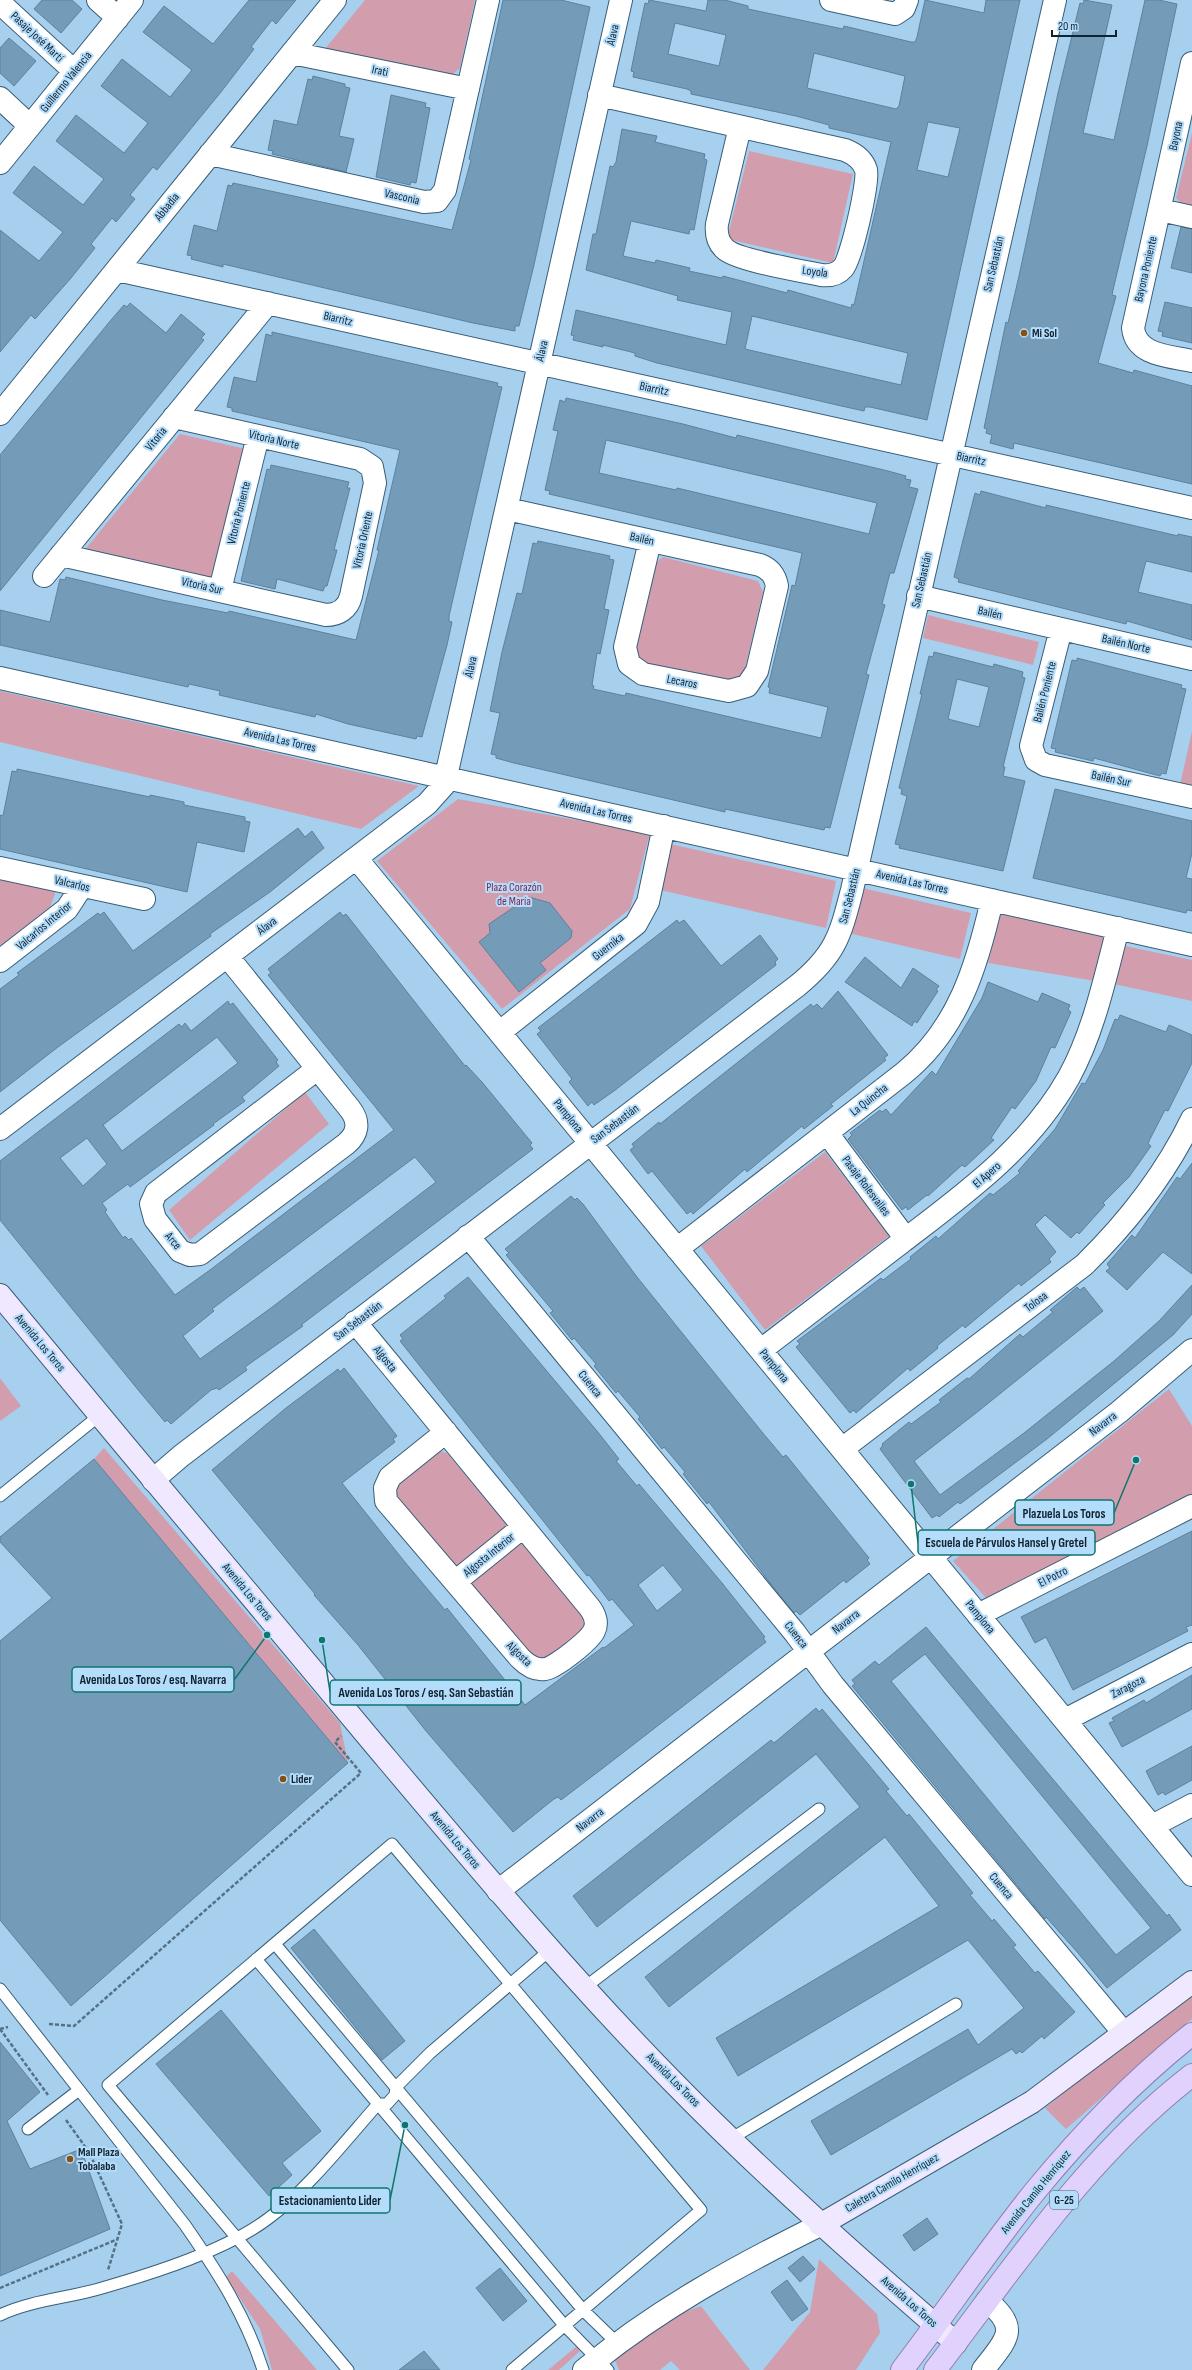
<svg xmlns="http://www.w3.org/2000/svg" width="1192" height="2370" font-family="'Sofia Sans Condensed',sans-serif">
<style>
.green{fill:#d29ead}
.building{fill:#749cb8;stroke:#5b829e;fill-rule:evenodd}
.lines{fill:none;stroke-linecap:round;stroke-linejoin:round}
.lane-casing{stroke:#385e78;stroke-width:13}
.street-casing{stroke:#385e78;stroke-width:24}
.secondary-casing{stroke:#385e78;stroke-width:24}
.primary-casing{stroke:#8b80b4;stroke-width:24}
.path{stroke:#567186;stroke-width:2.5;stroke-dasharray:4 2;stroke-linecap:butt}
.lane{stroke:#fff;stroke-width:11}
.street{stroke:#fff;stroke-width:22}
.secondary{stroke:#f0e8fe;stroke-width:22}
.primary{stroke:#e0d1fd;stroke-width:22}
.poi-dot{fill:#8a4e0d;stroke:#b4ddfc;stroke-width:1.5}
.labels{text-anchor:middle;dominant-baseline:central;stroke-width:4;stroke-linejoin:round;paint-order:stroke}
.shield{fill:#b4ddfc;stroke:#435b6c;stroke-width:1}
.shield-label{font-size:11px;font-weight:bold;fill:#13232e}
.street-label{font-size:12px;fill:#13232e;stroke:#b4ddfc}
.poi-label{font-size:12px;font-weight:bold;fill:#13232e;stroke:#b4ddfc;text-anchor:start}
.park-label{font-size:12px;fill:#85254c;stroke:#b4ddfc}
.leader{fill:none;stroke:#0f766e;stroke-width:1.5}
.callout-dot{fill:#0f766e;stroke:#b4ddfc;stroke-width:1.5}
.callout{fill:#b4ddfc;stroke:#0f766e;stroke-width:1.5}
.callout-label{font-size:13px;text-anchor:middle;font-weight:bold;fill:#13232e}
</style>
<rect width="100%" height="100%" fill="#a7d0ef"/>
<path class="green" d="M365,0H475L460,68L450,77L324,50Z
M1192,133V210L1185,208L1176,198Z
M749,151L853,174L833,263L727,239Z
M180,434L246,449L215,579L83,552Z
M663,557L758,581L763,592L743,677L734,686L644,663L634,648L654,564Z
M928,615L1039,642L1033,665L923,638Z
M0,691L419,786L361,829L0,742Z
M1192,731V787L1180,785Z
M458,799L650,833L630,909L502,1009L377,861Z
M670,844L836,881L826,928L660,890Z
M0,878L56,891L50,907L0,946Z
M858,887L971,913L960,959L848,933Z
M1002,910L1110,938L1095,981L988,963Z
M1125,946L1192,960V1001L1114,984Z
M305,1092L329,1124L190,1240L169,1210Z
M825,1152L889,1236L765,1330L701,1246Z
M0,1378L21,1406L0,1421Z
M1169,1389L1192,1426V1494L986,1598L953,1561Z
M104,1448L340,1723L348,1763L94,1459Z
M435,1450L447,1453L586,1620L584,1633L541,1660L523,1655L394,1502V1485Z
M1192,1989V2019L1066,2129L1045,2108Z
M819,2259L877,2314L880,2333L856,2370H763L810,2312Z
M232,2271L317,2370H272L260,2329L226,2277Z
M701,2306L750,2370H680L671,2361L660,2370H619L614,2358L672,2317Z
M577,2346L580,2351L559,2370H548Z"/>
<path class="building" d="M42,0H72L82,9L61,33L34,9Z
M249,0H296L276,24L272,20L251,47L254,49L221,92L157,170L153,167L130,195L135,199L116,222L112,218L91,244L95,248L71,278L35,319L31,315L0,352V230L39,261L63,232L13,193L34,166L83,205L104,179L56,141L76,115L124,153L148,123L101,86L122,59L170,97L192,70L143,32L164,6L213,44Z
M503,0H561L590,7L534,265L519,326H515V331L473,323L223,264V267L191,259L192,256L187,255L194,225L217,231L228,185L232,186L233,183L452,230L471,160L469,159Z
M649,0L706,11L708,0H725L748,6V9L843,29L844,26L911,42H915L917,37L925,0L984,13L986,0H1020L927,420L870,407H865L864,411L837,405L657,363L635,356V353L603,345V347L573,340L574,336L571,335L576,310L726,345L732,312L677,300L678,296L586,270L593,234H596L610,166L613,167L616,162L622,129L657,136L655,142L705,154L704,159L707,160L694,230L690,229L689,234L631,221L623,256L655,263L656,260L690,268L689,271L722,278L723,276L787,293L788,290L851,308L852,304L854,305L891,142L829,128V125L796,116L691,94V91L687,89L633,77L634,72L631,71L638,36L645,3L648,4ZM675,23L726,35L719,66L668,54ZM814,53L905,76L899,106L896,109L807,88ZM928,122L960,128L948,177L917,170ZM752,316L908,353L901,385L745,349Z
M1084,0L1112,5L1083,133L1114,140L1145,0H1159L1177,4L1147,146L1113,290L1112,295L1116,296L1098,363L1133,373L1134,370L1192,386V484L1014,443L1013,449L990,443L992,435L986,433L987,429L984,428L1006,322L1008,323L1019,276L1058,93L1080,3L1083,4Z
M9,38L36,61L14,86L0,73V48Z
M313,76L345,84V87L350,88L339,136L354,139L346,172L272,154L273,151L268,150L274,120L297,125L308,79L312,80Z
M391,95L426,103L425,107L430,108L416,183L411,182L410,185L376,177Z
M1181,227L1192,229V273L1171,268Z
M1165,302L1192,308V343L1162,336L1163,332L1158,331Z
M130,303L166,333L181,314L205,334L201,338L204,340L0,591V455L111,320L124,305L127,307Z
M272,332L498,383L497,386L502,387L449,616V621L452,622L447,645L422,737L417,736L416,739L348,724L316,714L315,717L219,695L220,691L189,684L188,687L0,645V610L50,622L60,579L65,580L66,577L162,600L228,613L229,611L356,640L379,550H377L400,450L232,411V408L227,407L234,377L256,382L266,334L272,336Z
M566,398L683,424L736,438L737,435L888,471L906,476L905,479L911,480L909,487L918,489L894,573H890L882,604L885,605L866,674L869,675L830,828L825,827L824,830L725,809V812L514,763L496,758V755L491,754L500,713L490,711L502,652L517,593L522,594L533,543L537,544L538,541L610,556L609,559L614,560L604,609L609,610L600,654L597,653L592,685L594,686L593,689L625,696L626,693L821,738L828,707L769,693L770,688L768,687L792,585L795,586L802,553L549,494L550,491L545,490L558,431L553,430L560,400L565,402ZM606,440L877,503L869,534L677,488L676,490L599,473Z
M271,465L349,482L347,488H350L334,550H337L327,586H325L323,591L277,579L275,589L241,581L267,469L270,470Z
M981,491L1046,508V505L1178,536V534L1192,537V572L1146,561L1138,592L1192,605V640L1127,621L1126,624L958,582L959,579L954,577L961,548L975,493L980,495Z
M934,652L993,667L994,664L1023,672L1022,677L1025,678L1003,767H1005L1003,776L1025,781L1003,871L899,848L900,845L895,844L907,796L901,794L902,789L899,788L922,694H920L929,656L933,657ZM957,679L989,687L979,727L948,719Z
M1077,658L1182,685L1181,688L1186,689L1166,774L1162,773L1160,776L1094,758L1093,761L1055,752L1056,749L1051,748L1072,660L1077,661Z
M17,769L150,797V795L184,802V805L245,817V821L250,822L244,852L197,842L187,892L0,849V815L3,816L12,771L17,772Z
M1055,789L1192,821V853L1186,878L1192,879V911L1187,910L1186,913L1033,878Z
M298,828L305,837L312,831L324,848L270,892L210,934L211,936L58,1047L0,1092V989L19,975L17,973L98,913L100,915L104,912L133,951Z
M529,897L550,903L572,931L571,938L540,963L546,970L519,992L479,942L490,933L489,924Z
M340,912L343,916L346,914L465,1066L466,1065L482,1082L532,1143L530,1145L533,1149L301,1325L303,1326L245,1367L247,1370L219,1390L217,1388L211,1390L171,1424L167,1420L165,1422L139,1391L0,1220V1161L179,1024L182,1027L185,1023L191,1031L228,1001L230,1005L233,1003L278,1060L276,1062L279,1066L242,1097L245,1101L213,1124L214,1125L130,1187L128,1184L102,1203L107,1210L105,1212L123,1238L125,1236L129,1240L131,1238L175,1295L210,1270L394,1130L268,975L271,973L268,969ZM217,1037L238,1063L122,1151L103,1125ZM87,1138L107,1164L83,1186L60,1158ZM415,1157L436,1182L271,1308L200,1359L183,1336L214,1311L212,1309Z
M677,920L679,923L684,920L721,966L760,935L778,959L775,962L776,965L614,1091L594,1105L592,1102L588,1106L569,1082L572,1079L537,1034L541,1031L538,1028Z
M865,957L901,988L913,968L939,986L936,990L938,991L917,1023L914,1021L912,1026L845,982Z
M988,982L1038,1002L1042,993L1070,1005L1068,1010L1071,1012L1055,1048L1051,1047L1036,1081L1015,1109L1012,1107L991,1138L994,1140L965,1167L962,1165L928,1196L927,1195L908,1210L906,1207L902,1210L848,1139L852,1135L850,1133L880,1110L882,1112L886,1109L891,1115L932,1071L936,1075L982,998Z
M838,991L888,1055L884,1058L886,1060L831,1104L833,1106L804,1129L802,1126L747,1172L745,1169L693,1214L691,1211L687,1214L652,1171L648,1174L630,1150L634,1147L632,1144L659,1122L660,1124L811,1004L813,1007L817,1004L822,1009Z
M1120,1015L1166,1032L1169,1025L1192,1035V1063L1168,1111L1165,1110L1150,1139L1148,1144L1151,1146L1129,1177L1103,1203L1105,1205L1079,1234L1077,1232L1071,1238L1045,1215L1035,1225L1056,1252L1049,1259L1051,1262L1021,1286L1019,1283L965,1328L963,1325L937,1346L938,1348L910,1371L908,1368L856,1413L854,1410L850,1413L796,1347L800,1344L797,1341L881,1278L883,1280L911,1259L910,1257L936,1236L938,1239L990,1193L993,1195L1020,1173L1018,1171L1055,1129L1082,1083L1085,1084L1103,1050L1115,1019L1118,1020Z
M1192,1163V1274L1163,1252L1127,1290L1106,1271L1110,1268L1107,1264L1132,1235L1135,1238L1177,1177L1180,1179Z
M571,1196L575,1200L577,1198L583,1204L637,1277L762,1432L783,1457L786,1455L869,1558L867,1560L870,1564L846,1583L844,1580L800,1615L796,1611L794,1613L770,1583L709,1502L707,1504L683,1474L685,1472L664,1447L662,1449L638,1419L640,1417L618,1391L616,1393L594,1366L596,1364L574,1338L572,1340L550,1313L553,1311L506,1255L509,1253L505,1249Z
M468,1277L597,1431L619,1459L616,1461L637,1486L639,1484L722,1583L765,1637L763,1638L766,1642L607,1765L561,1800L558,1797L554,1799L513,1832L426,1731L358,1645L314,1595L315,1594L212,1470L286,1408L338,1369L340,1372L344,1368L397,1436L393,1439L395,1442L342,1483L404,1561L445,1610L447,1608L525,1705L603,1647L604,1648L634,1625L612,1599L609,1601L589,1575L587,1576L400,1341L403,1339L400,1335L446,1298L444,1296ZM663,1565L683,1590L657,1611L638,1585Z
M1192,1285V1314L1173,1335L1047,1439L960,1504L958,1502L939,1517L937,1515L932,1518L880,1449L883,1445L882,1444L909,1422L911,1424L941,1402L939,1400L967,1378L969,1379L1020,1334L1023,1337L1053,1312L1050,1310L1077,1287L1080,1290L1084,1287L1103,1311L976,1413L914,1461L940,1495L1024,1433L1114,1361L1159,1321Z
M94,1459L348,1763L71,2006L0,1920V1641L52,1598L0,1542V1537Z
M1192,1531V1625L1186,1627L1188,1631L1073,1690L1046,1637L1035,1643L1021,1617Z
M926,1627L1167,1916L1169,1914L1181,1930L1107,1988L1078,1953L1046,1917L1045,1919L852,1686L855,1684L852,1680L875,1661L879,1665ZM925,1654L1151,1928L1116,1955L891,1681Z
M1192,1675V1709L1122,1747L1109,1723L1114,1721L1112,1718L1144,1700L1146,1703Z
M816,1708L819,1712L822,1709L889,1789L886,1791L907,1816L909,1814L973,1893L970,1895L992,1921L994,1919L1016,1945L1013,1947L1035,1973L1038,1971L1075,2012L1044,2039L1042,2036L1022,2053L1020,2051L1016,2054L1012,2049L831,2155L811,2121L968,2029L978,2045L1024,2008L968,1940L738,2076L716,2038L939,1906L885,1837L669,2007L645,1977L860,1807L816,1754L597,1927L573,1896L771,1740L774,1743Z
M1192,1746V1780L1165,1795L1163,1792L1158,1795L1146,1771Z
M314,1929L405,2041L382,2060L291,1948Z
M221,2010L321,2131L282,2163L292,2175L269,2196L156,2064Z
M0,2042L40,2092L7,2121L30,2169L81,2149L110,2229L0,2276Z
M927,2218L938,2234L914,2251L903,2235Z
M803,2256L815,2269L800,2282L788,2268Z
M500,2268L527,2301L503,2321L476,2288Z
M787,2280L808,2309L792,2321L771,2292Z
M424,2351L440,2370H399Z"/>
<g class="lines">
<g class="lane-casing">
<path id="lane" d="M0,1496L100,1415
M275,1944L583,2310L618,2344
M256,1959L564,2325L608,2370
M584,1988L819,1809
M0,1989L185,2225C217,2271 246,2316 263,2370
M28,2129L79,2090
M732,2138L956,2004
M0,2315C32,2300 69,2298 102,2288C154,2273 227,2250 269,2218C307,2190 346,2140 378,2104H387L395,2095L396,2087L430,2053L550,1950
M348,2370L108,2085L392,1844L701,2210L512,2370"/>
</g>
<g class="street-casing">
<path id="street" d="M98,0L118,18
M831,0L895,14L904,8L907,0
M0,3L74,71
M292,53L468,89
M1192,63L1133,328C1136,356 1170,356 1192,361
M599,95L845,150C855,154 863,160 866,170C869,182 851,260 843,268C837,275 829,276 821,275C802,271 736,260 725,249C717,242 716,233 717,224L740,127
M0,98L30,126
M210,154L424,202L437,201L445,190L488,0
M0,163L132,0
M1160,210L1192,217
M117,270L1192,508
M0,414L335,0
M507,509L760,565C770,569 775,575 777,586L757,671L747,686L729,691L643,674L629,664L625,647L650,541
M61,555L326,615C338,615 348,609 351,596L375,483L372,467L360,459L174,417
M44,576L268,303
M220,590L258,436
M918,596L1192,659
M1061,629L1031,746L1036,760L1045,765L1192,797
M0,678L1192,945
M356,858L1192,1875
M0,868L144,899
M227,956L244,977L350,1109C360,1122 358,1134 346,1144L200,1254L190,1255L180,1251L155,1219L151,1204L156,1193L317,1069
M0,961L67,909L82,886
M500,1032L636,924L648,902L664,826
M0,1129L427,804L444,785L621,0
M827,1133L906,1239
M468,1236L795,1633L833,1685L1124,2033
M677,1249L904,1073C958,1029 977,966 992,900
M355,1322C434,1417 512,1513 590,1608C595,1615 598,1623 594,1631C589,1641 555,1668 545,1669C535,1671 527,1665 520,1658L386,1501L385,1488L390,1477L446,1432
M761,1350C808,1314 855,1278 902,1242C966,1193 1029,1148 1069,1077C1094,1031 1105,978 1118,928
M842,1449L1084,1265C1128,1222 1165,1175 1192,1119
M153,1480L181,1456L797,986C835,955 840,937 852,890L1055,0
M455,1582L523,1527
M978,1615L1192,1506
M1065,1720L1192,1654
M1152,1826L1192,1805
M498,1891L1119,1412L1192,1350
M584,2370C656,2310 737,2266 820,2225
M983,2370C1005,2341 1022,2329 987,2301"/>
</g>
<g class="secondary-casing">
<path id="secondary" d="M0,1295C125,1445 249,1596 375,1745C471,1859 568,1975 673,2082C763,2174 859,2259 956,2343
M820,2225L1032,2102L1192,1982"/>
</g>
<g class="primary-casing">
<path id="primary" d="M902,2370C947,2311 989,2248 1036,2190C1083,2133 1134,2080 1192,2034
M935,2370C1015,2266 1087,2156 1192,2075"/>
</g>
<path class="path" d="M49,2024L74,2026L361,1773L335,1742L341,1736
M0,2029L8,2027
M0,2029L48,2095
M66,2120L89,2152L122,2224L108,2270
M0,2288L118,2239"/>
<use href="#lane" class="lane"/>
<use href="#street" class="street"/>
<use href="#secondary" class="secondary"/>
<use href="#primary" class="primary"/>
</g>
<g class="poi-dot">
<circle cx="1024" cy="333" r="4"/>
<circle cx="283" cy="1779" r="4"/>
<circle cx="70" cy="2159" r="4"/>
</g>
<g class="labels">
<rect class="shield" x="1050" y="2191" width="28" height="18" rx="3"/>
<g class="shield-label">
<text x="1064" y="2200">G-25</text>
</g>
<g class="street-label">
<text transform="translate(613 35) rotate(-77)">Álava</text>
<text transform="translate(37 37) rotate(43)">Pasaje José Martí</text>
<text transform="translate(380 71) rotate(12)">Irati</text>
<text transform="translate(66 82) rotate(-51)">Guillermo Valencia</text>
<text transform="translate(1176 136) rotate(-78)">Bayona</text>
<text transform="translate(402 197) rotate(13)">Vasconia</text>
<text transform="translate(167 207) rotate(-51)">Abbadia</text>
<text transform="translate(994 264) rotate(-77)">San Sebastián</text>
<text transform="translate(1146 269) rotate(-77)">Bayona Poniente</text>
<text transform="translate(815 272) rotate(8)">Loyola</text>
<text transform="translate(338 319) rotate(13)">Biarritz</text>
<text transform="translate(542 351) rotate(-77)">Álava</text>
<text transform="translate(654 389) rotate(12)">Biarritz</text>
<text transform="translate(156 439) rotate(-51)">Vitoria</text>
<text transform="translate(274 440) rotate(13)">Vitoria Norte</text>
<text transform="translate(971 459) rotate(12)">Biarritz</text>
<text transform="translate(239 513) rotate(-76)">Vitoria Poniente</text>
<text transform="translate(642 539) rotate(13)">Bailén</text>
<text transform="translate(363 540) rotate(-78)">Vitoria Oriente</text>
<text transform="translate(922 580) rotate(-77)">San Sebastián</text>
<text transform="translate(202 586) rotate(13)">Vitoria Sur</text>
<text transform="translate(990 613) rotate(13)">Bailén</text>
<text transform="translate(1126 644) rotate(13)">Bailén Norte</text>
<text transform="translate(471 667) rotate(-77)">Álava</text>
<text transform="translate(682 682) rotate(11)">Lecaros</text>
<text transform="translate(1045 692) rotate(-76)">Bailén Poniente</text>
<text transform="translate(280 740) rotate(13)">Avenida Las Torres</text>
<text transform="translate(1111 779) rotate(12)">Bailén Sur</text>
<text transform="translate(596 811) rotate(13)">Avenida Las Torres</text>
<text transform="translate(912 882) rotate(13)">Avenida Las Torres</text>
<text transform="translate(72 884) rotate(13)">Valcarlos</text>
<text transform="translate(850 896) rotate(-76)">San Sebastián</text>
<text transform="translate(44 926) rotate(-40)">Valcarlos Interior</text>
<text transform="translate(267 926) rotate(-37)">Álava</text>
<text transform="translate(608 947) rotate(-38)">Guernika</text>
<text transform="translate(869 1100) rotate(-38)">La Quincha</text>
<text transform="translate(568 1116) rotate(51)">Pamplona</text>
<text transform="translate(615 1124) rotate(-37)">San Sebastián</text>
<text transform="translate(987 1175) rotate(-41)">El Apero</text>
<text transform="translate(866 1186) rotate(53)">Pasaje Rolesvalles</text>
<text transform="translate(173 1241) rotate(50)">Arce</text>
<text transform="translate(1036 1302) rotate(-37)">Tolosa</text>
<text transform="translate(358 1321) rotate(-37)">San Sebastián</text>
<text transform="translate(40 1343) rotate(50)">Avenida Los Toros</text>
<text transform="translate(385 1359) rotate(51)">Algosta</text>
<text transform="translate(774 1366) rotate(51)">Pamplona</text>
<text transform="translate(590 1384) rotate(51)">Cuenca</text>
<text transform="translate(1103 1424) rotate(-38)">Navarra</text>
<text transform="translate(489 1555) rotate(-39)">Algosta Interior</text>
<text transform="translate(1053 1577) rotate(-27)">El Potro</text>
<text transform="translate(247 1592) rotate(50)">Avenida Los Toros</text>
<text transform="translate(980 1617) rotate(51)">Pamplona</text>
<text transform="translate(846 1622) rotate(-38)">Navarra</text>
<text transform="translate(796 1635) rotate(52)">Cuenca</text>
<text transform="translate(519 1654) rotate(44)">Algosta</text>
<text transform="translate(1128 1687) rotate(-27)">Zaragoza</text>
<text transform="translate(590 1820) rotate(-38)">Navarra</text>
<text transform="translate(455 1840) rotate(50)">Avenida Los Toros</text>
<text transform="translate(1001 1886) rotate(50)">Cuenca</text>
<text transform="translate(673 2080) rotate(45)">Avenida Los Toros</text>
<text transform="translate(892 2183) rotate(-30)">Caletera Camilo Henríquez</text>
<text transform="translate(1036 2192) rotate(-51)">Avenida Camilo Henríquez</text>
<text transform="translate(909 2302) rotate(41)">Avenida Los Toros</text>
</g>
<g class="poi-label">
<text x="1032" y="333">Mi Sol</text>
<text x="291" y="1779">Lider</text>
<text x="78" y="2152">Mall Plaza<tspan x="78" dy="14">Tobalaba</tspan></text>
</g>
<g class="park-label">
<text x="514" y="887">Plaza Corazón<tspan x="514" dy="14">de María</tspan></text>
</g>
</g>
<path class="leader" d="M1136 1460L1114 1513M911 1484L918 1543M267 1635L234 1680M322 1640L330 1692M405 2125L390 2200"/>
<g class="callout-dot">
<circle cx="1136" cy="1460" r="4"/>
<circle cx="911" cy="1484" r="4"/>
<circle cx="267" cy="1635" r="4"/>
<circle cx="322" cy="1640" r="4"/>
<circle cx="405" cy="2125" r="4"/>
</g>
<g class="callout">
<rect x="1015" y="1500" width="99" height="25" rx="4"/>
<rect x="918" y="1530" width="177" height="25" rx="4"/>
<rect x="72" y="1667" width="162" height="25" rx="4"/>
<rect x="330" y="1680" width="191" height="25" rx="4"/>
<rect x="271" y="2188" width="119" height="25" rx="4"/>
</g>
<g class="callout-label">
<text x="1064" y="1518">Plazuela Los Toros</text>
<text x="1006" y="1547">Escuela de Párvulos Hansel y Gretel</text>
<text x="153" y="1684">Avenida Los Toros / esq. Navarra</text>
<text x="426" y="1697">Avenida Los Toros / esq. San Sebastián</text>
<text x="330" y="2205">Estacionamiento Lider</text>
</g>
<path d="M1052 30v6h64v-6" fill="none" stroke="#13232e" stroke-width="2"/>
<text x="1058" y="30" font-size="12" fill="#13232e" stroke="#b4ddfc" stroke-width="3" paint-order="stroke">20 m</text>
</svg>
